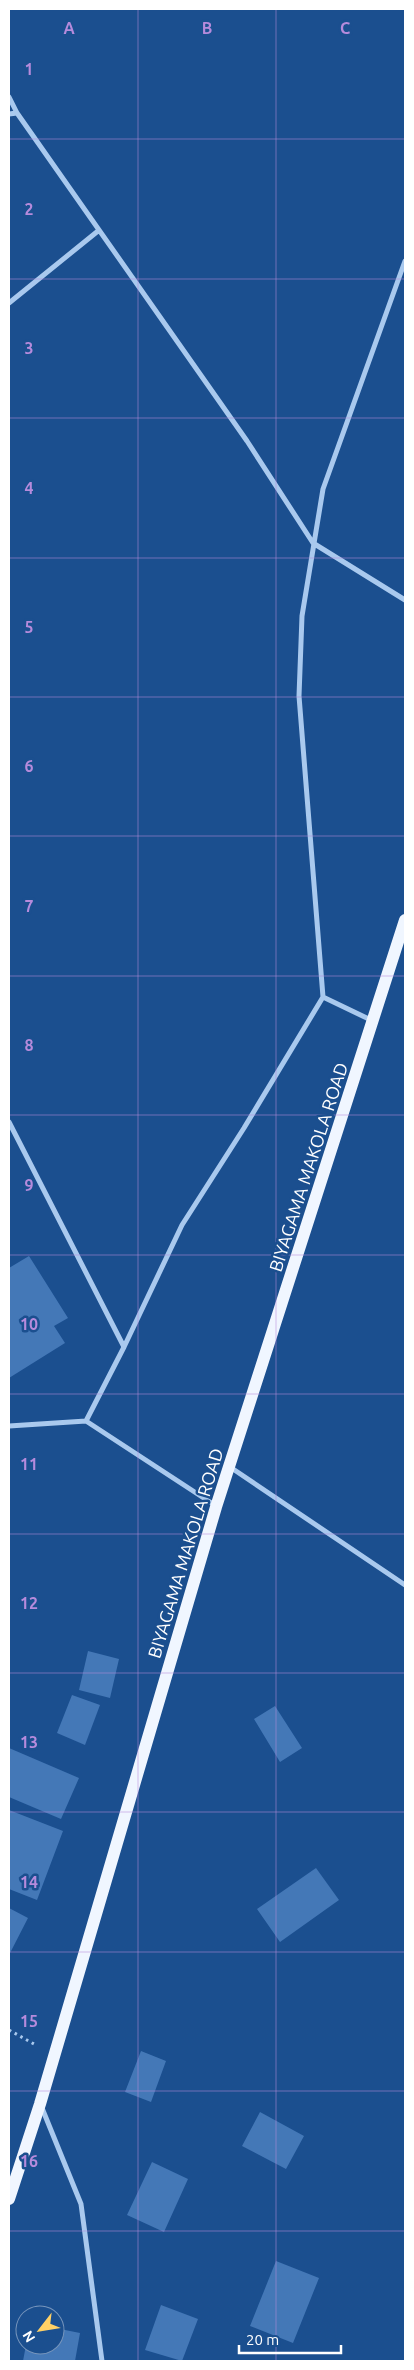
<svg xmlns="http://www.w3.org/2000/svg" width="414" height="2370" font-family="Ubuntu,sans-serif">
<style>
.building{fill:#4478b7}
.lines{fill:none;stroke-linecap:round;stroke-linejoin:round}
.path{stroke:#a9c9ee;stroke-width:3;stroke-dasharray:2.5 4;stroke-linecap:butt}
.minor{stroke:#a9c9ee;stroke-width:5}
.primary{stroke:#f0f6ff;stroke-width:12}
.grid{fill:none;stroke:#b68bdc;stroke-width:1;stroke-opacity:0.55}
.labels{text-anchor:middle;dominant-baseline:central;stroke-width:5;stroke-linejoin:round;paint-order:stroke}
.street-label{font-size:18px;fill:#fff;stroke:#1b4f8f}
.grid-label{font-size:16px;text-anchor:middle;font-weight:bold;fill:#b68bdc;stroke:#1b4f8f;stroke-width:5;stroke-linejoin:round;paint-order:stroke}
</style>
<rect width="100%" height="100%" fill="#1b4f8f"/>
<path class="building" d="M29,1256L68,1318L54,1326L65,1343L9,1378V1268Z
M88,1651L119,1659L110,1698L79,1690Z
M72,1695L100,1705L85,1745L57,1733Z
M275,1706L302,1748L280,1762L254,1719Z
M9,1748L79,1778L61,1819L9,1797Z
M9,1810L63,1831L37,1900L9,1889Z
M316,1868L339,1900L280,1942L257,1909Z
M9,1908L28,1918L9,1955Z
M141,2051L166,2061L151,2102L125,2092Z
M260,2112L304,2136L286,2169L242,2146Z
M152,2162L188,2179L164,2232L127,2215Z
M276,2261L319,2278L293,2343L250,2326Z
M161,2305L198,2319L182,2361L145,2350Z
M55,2328L80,2333L75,2361H23L26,2345H55Z"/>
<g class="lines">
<path class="path" d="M9,2030L34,2044"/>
<path class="minor" d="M9,97L17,113L247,441L313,543L405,600
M9,114L17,113
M9,303L98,231
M323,997L299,696L302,616L323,489L405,261
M9,1122L124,1347
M86,1421L124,1347L182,1225L244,1128L323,997L373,1021
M9,1426L86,1421L216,1506
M230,1467L405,1585
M42,2108L81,2204L102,2361"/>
<path class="primary" d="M9,2199L40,2104L216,1507L405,920"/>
</g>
<path class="grid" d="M138,9V2361M276,9V2361M9,139H405M9,279H405M9,418H405M9,558H405M9,697H405M9,836H405M9,976H405M9,1115H405M9,1255H405M9,1394H405M9,1534H405M9,1673H405M9,1812H405M9,1952H405M9,2091H405M9,2231H405"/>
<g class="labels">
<g class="street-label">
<text transform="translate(308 1167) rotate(-72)">BIYAGAMA MAKOLA ROAD</text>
<text transform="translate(185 1553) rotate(-73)">BIYAGAMA MAKOLA ROAD</text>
</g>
</g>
<g class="grid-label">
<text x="69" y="34">A</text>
<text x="207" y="34">B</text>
<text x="345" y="34">C</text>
<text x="29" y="75">1</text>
<text x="29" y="215">2</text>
<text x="29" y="354">3</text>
<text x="29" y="494">4</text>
<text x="29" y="633">5</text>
<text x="29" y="772">6</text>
<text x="29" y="912">7</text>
<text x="29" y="1051">8</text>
<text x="29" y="1191">9</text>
<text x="29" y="1330">10</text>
<text x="29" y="1470">11</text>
<text x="29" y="1609">12</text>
<text x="29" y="1748">13</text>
<text x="29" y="1888">14</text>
<text x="29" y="2027">15</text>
<text x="29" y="2167">16</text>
</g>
<rect width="414" height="2370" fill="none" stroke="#ffffff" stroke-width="20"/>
<g transform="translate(40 2330) rotate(239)"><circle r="24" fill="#1b4f8f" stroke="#7695bc"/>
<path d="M0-4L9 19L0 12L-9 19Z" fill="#ffd166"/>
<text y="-8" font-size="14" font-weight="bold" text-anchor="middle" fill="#ffffff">N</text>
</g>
<path d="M239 2345v8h102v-8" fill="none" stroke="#ffffff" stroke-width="2.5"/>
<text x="246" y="2345" font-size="15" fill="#ffffff" stroke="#1b4f8f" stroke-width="4" paint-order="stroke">20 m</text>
</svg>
